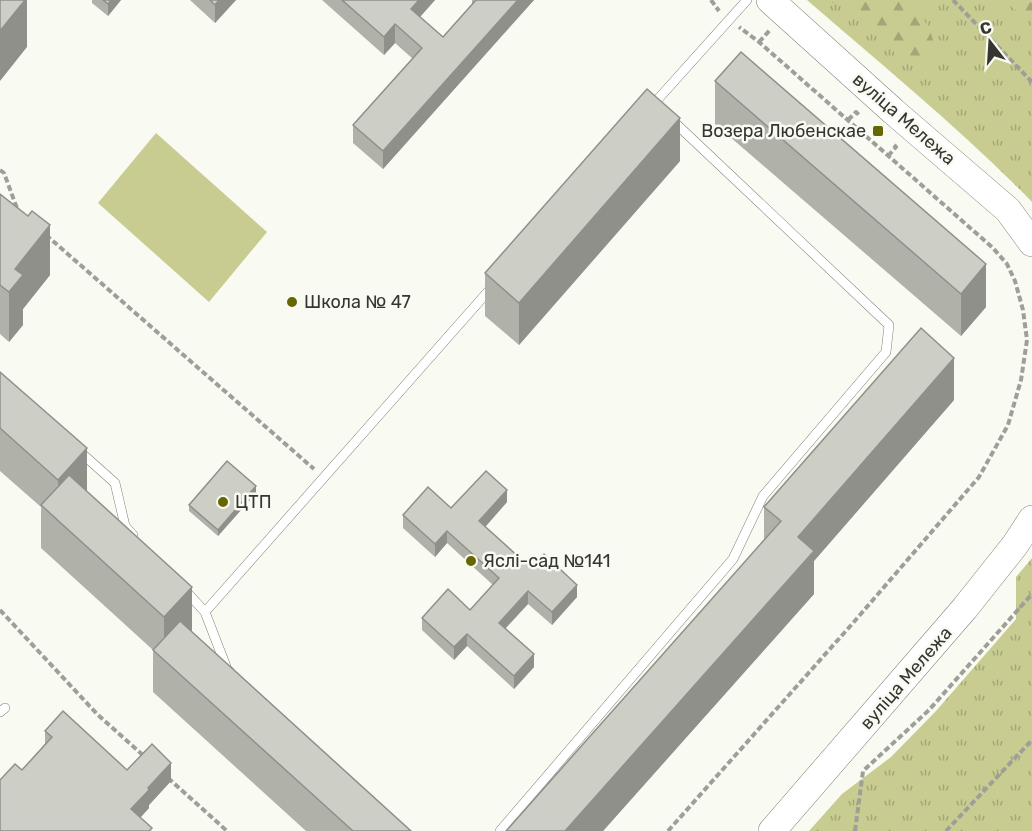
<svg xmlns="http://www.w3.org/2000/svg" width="1032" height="831" font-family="Rubik,sans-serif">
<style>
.grass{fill:url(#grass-tufts)}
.forest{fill:url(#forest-firs)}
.garden{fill:#c9cc91}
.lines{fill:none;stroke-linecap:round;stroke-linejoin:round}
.service-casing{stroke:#81827a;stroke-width:10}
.secondary-casing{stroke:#81827a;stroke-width:28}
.path{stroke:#9f9f99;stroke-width:4;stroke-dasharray:6 3;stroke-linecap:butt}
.service{stroke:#fff;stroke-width:9}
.secondary{stroke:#fff;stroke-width:27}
.wall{fill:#b0b1a9}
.shaded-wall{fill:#90908a}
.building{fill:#cdcec5;stroke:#90908a;stroke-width:1.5}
.poi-dot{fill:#656702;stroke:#f9faf1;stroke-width:2}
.labels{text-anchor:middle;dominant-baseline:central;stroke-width:5;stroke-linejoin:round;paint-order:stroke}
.street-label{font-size:18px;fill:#353532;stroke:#f9faf1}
.poi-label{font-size:18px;fill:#353532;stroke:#f9faf1;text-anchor:start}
</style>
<defs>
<pattern id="grass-tufts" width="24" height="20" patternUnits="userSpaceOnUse" patternTransform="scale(1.5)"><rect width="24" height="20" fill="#c9cc91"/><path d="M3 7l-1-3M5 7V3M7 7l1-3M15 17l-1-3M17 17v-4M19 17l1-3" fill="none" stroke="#a4a677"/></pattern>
<pattern id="forest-firs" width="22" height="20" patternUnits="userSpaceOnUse" patternTransform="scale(1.5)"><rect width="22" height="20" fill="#c9cc91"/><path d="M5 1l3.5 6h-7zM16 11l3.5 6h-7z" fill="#a4a677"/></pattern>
</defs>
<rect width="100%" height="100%" fill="#f9faf1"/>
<path class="grass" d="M807,0H1032V202C962,130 883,66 807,0Z
M1032,558V831H809L842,794L891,757L936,711L1016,619V577Z"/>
<path class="forest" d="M826,0H906C919,10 946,45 927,59C924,61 918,63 914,63C894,63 887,38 876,26C862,12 844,8 826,0Z
M1002,0H1032V22L1028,19Z"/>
<path class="garden" d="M156,133L267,232L209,302L98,203Z"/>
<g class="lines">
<g class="service-casing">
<path id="service" d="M650,108L747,0
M78,450L115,483L125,526L133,535
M184,589L205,612L227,669L230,672
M205,612L492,287
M0,712L5,708
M500,831L733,559L763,496L886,352L889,325L672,120"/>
</g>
<g class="secondary-casing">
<path id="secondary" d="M770,0L894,112L1008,210L1032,243
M772,831L965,608L1015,545L1032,519"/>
</g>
<path class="path" d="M711,0L719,11
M953,0L1032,82
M759,42L771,29
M848,120L856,112L859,115
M888,156L896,147L894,145
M0,170L4,173L18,211
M46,235L314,469
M0,610L97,714L145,757
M168,778L227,831
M668,831L853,623L979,477L1008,425L1021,380L1027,340L1023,310L1015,281L1007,264L993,248L759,42L739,27
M855,831L863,771L929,710L1032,594
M946,831L1032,740"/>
<use href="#service" class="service"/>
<use href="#secondary" class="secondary"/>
</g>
<path class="wall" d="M92,0H121L108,16L92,3Z
M190,0H236L215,23Z
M322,0H435L420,17L443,37L472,4V0H534L383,169L353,143V125L413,59L395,43L384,55Z
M715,81L986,307L961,336L715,124Z
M680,161L519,345L485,316V273Z
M0,195L50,275L23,309V325L9,342L0,334Z
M0,372L86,491L192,630L191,631L411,831H306L153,692V650L41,548V507L0,471Z
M954,400L814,561V594L603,831H506L764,541V507Z
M256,493L218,536L189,511V505Z
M507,502L485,527L531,568L577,597L552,625L528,604L506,628L534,667L514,689L467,646L454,660L422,630V618L470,610L493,585L447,543L435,557L403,528V515L451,508Z
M45,731L127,770L171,781L149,805V808L140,818L152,831L22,770L45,744Z"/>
<path class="shaded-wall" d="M25,0H27V47L0,81V31Z
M111,0H121L108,16V4Z
M219,0H236L215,23V5Z
M419,0H435L411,27V9Z
M518,0H534L383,169V151Z
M395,24V43L384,55V37Z
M680,118V161L519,345V303Z
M50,225V275L23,309V325L9,342V292L15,269Z
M986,264V307L961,336V294Z
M954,358V400L814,561V594L603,831H565L798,537Z
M87,448V491L58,521V480Z
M256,486V493L218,536V530Z
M507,490V502L479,534V521Z
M447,531V543L435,557V544Z
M577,585V597L552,625V612Z
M192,587V630L164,660V617Z
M528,591V604L499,635V623Z
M467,634V646L454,660V647Z
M534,654V667L514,689V676Z
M171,763V781L149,805V808L131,828V809L148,788Z"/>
<path class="building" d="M0,0H25L0,31Z
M103,0H111L108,4Z
M210,0H219L215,5Z
M342,0H419L411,9L443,37L476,0H518L383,151L353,125L422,48L395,24L384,37Z
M741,52L986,264L961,294L715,81Z
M647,89L680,118L519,303L485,273Z
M0,194L28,216L32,211L50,225L15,269L23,275L9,292L0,285Z
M921,328L954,358L798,537L814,551L565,831H506L781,521L764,507Z
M0,372L87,448L58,480L0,428Z
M227,461L256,486L218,530L189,505Z
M486,471L507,490L479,521L531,568L544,554L577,585L552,612L528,591L499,623L534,654L514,676L467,634L454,647L422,618L448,589L470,610L499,578L447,531L435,544L403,515L428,487L451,508Z
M69,475L192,587L164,617L41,505Z
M180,621L411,831H353L153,650Z
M63,711L127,770L152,744L171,763L148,788L149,790L131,809L152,828L149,831H0V780L15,764L22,770L52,737L45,731Z"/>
<g class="poi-dot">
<rect x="872" y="125" width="12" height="12" rx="3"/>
<circle cx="292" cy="302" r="6"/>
<circle cx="223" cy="502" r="6"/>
<circle cx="471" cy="561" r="6"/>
</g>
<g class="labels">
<g class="street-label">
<text transform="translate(904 119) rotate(41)">вуліца Мележа</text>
<text transform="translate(906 678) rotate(-49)">вуліца Мележа</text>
</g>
<g class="poi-label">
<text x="866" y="131" text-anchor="end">Возера Любенскае</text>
<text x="304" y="302">Школа № 47</text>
<text x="235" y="502">ЦТП</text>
<text x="483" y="561">Яслі-сад №141</text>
</g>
</g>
<g transform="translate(990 42) rotate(343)" stroke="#f9faf1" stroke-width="4.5" paint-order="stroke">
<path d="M0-4.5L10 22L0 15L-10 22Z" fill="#353532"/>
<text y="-9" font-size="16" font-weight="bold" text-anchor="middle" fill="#353532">С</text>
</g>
</svg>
